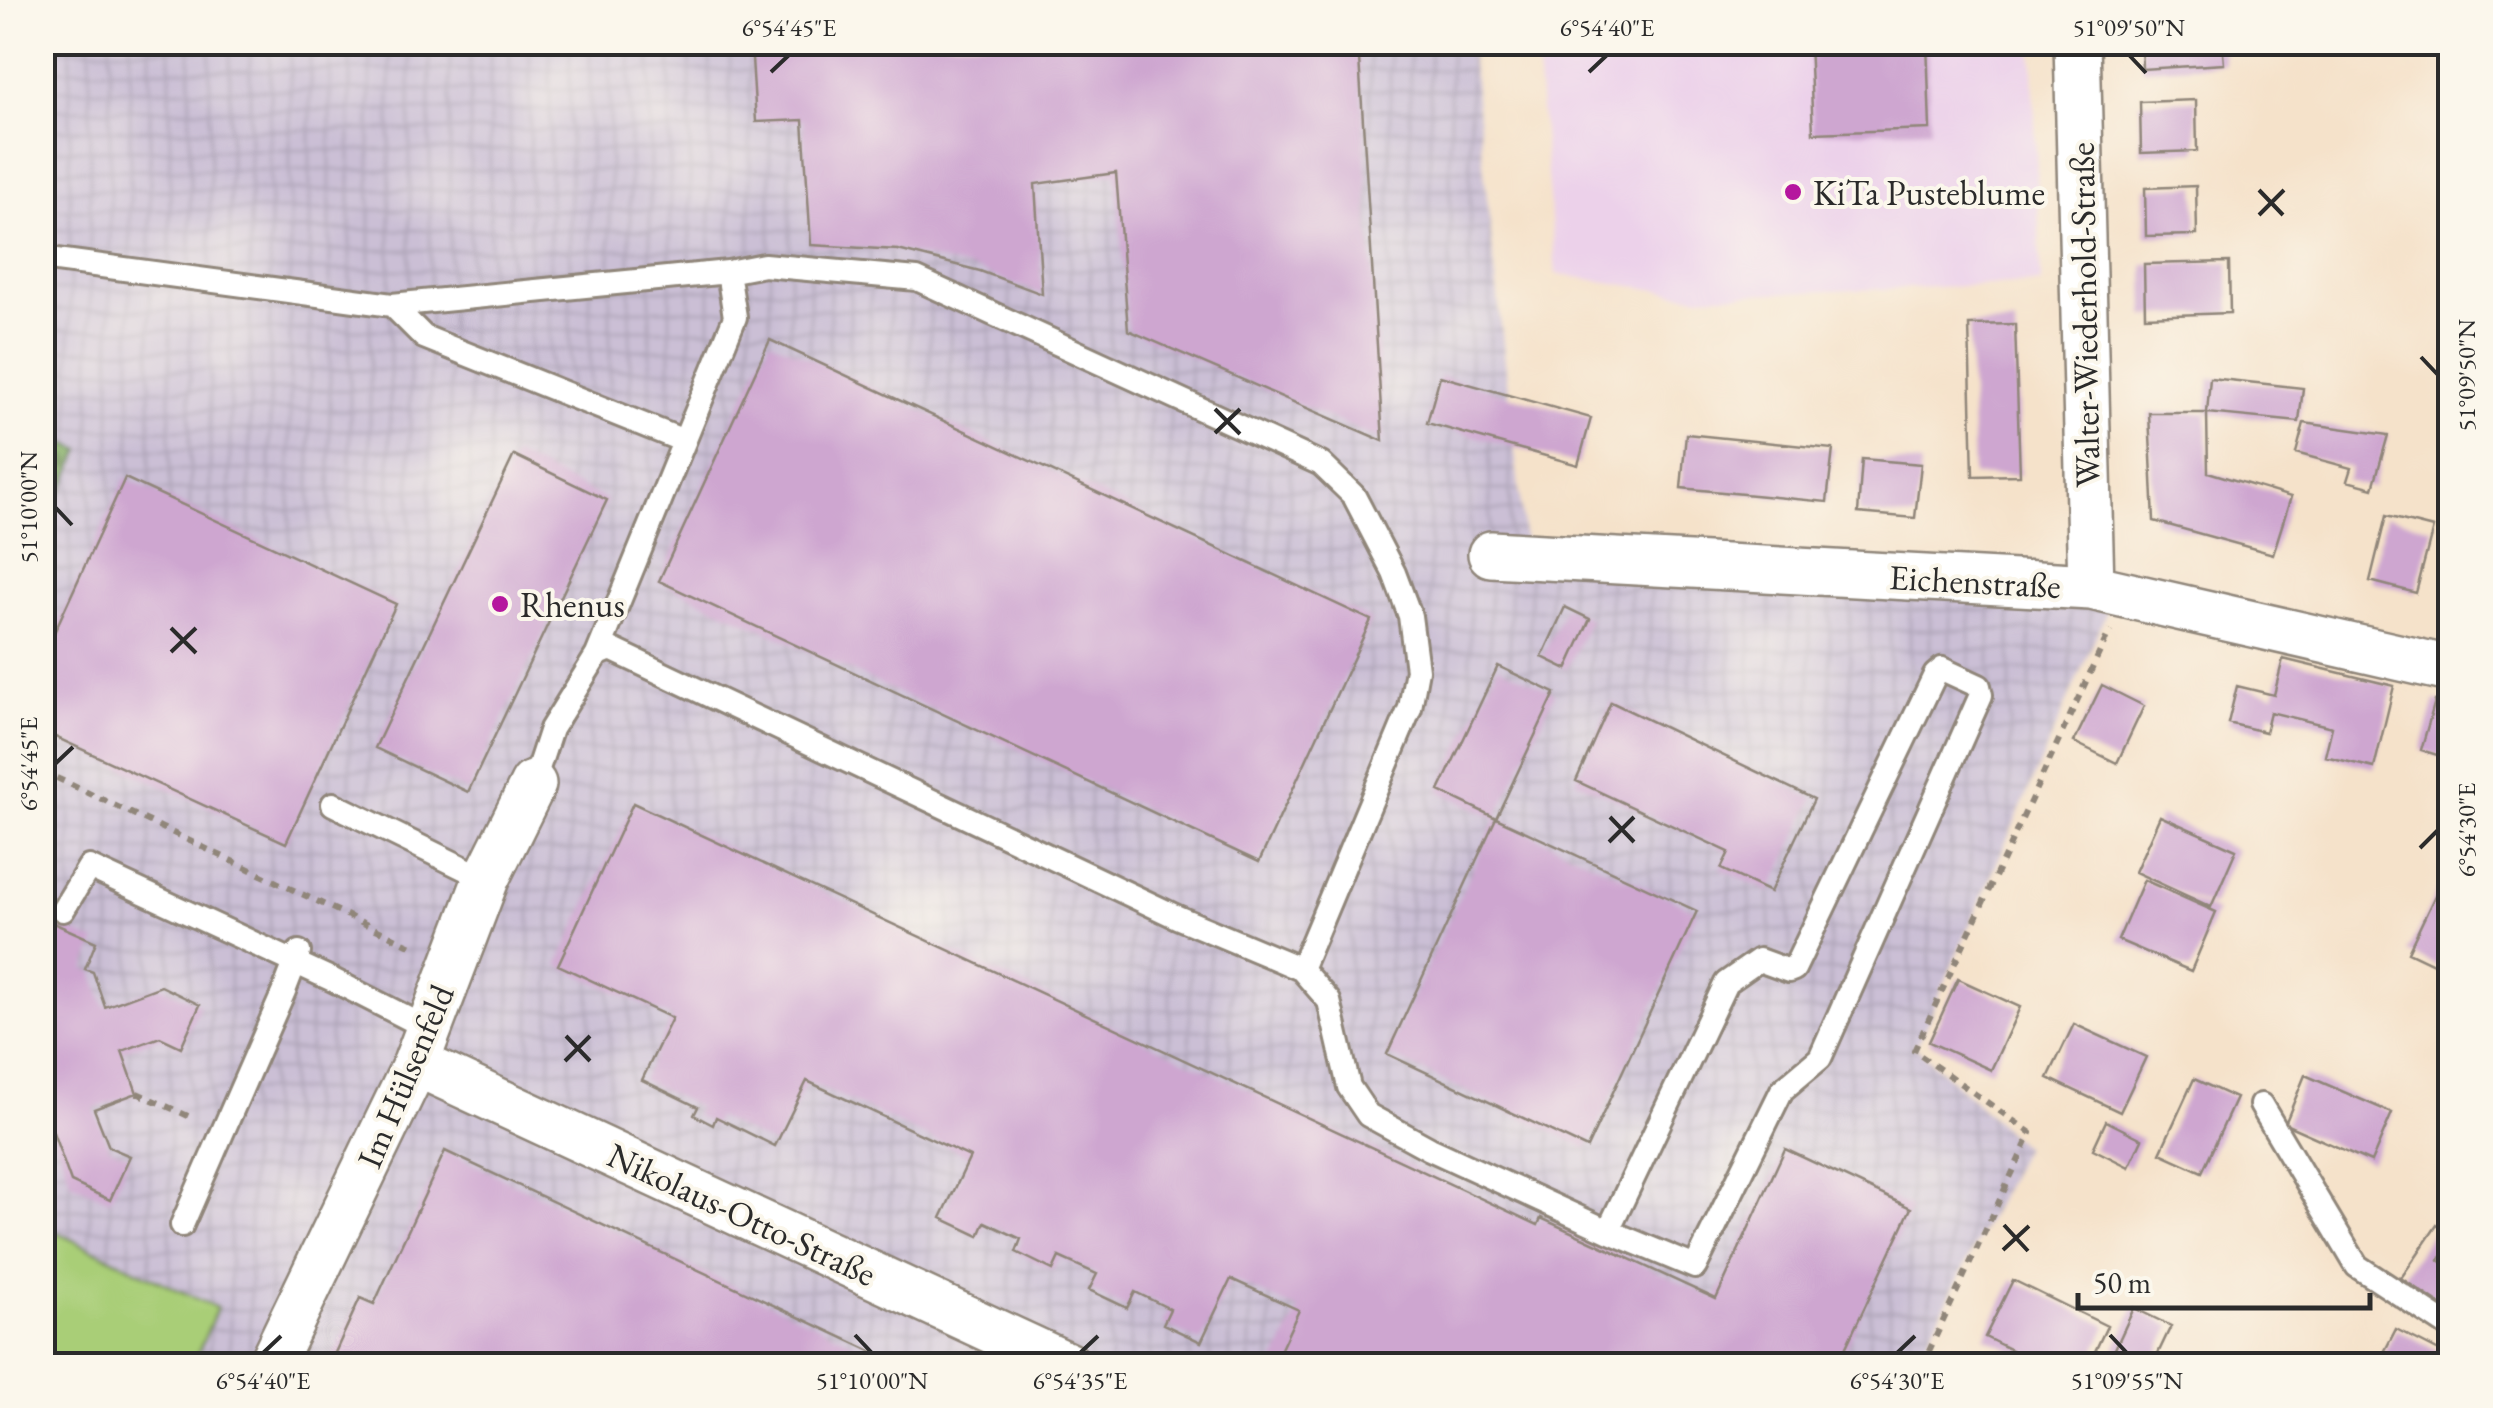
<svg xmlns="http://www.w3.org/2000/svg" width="2493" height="1408" font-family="'EB Garamond',serif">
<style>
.built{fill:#ecd1ea}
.industrial{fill:url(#industrial-grid)}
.grass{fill:#a9ce77;stroke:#6a7c51;stroke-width:2.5}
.forest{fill:url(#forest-firs);stroke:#586e4a;stroke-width:2.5}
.building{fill:#cea6d0}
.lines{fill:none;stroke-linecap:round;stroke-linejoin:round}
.lane-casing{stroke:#90867a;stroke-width:28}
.street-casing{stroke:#90867a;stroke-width:50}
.path{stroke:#90867a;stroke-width:6;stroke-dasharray:8 8;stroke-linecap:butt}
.lane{stroke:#fff;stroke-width:22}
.street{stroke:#fff;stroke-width:45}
.ticks{fill:none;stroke:#2b2b2b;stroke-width:4}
.poi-dot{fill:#b5179e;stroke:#fbf7ec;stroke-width:4}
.labels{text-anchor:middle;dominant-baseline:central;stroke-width:8;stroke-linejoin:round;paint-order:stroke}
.poi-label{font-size:35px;fill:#2b2b2b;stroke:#fbf7ec;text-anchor:start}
.street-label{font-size:35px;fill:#2b2b2b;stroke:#fbf7ec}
.neatline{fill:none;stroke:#2b2b2b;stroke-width:4}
.ticks-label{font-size:25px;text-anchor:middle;fill:#2b2b2b}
</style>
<defs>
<pattern id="industrial-grid" width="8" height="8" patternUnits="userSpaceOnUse" patternTransform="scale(2.5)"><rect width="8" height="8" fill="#cbbfd5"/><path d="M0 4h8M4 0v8" fill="none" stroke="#aea4b7"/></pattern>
<pattern id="forest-firs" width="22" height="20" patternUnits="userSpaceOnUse" patternTransform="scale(2.5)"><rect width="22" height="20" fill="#86b168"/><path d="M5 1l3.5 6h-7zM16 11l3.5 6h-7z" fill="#6e9056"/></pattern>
</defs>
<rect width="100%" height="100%" fill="#fbf7ec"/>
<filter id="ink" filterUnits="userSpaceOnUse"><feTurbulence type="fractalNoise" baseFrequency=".01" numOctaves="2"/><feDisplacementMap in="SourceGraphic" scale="20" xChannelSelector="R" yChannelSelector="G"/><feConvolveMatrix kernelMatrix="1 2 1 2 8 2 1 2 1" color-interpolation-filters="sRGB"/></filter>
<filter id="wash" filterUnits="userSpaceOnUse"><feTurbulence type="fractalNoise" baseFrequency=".0048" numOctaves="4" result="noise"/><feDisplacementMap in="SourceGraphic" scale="40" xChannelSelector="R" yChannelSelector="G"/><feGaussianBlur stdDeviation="2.25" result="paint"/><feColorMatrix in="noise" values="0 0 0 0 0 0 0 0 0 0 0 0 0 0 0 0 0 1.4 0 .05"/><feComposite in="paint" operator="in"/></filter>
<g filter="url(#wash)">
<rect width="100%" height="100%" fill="#f5e2ca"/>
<path class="built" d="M1535,43H2032L2041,283L1696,296L1556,274Z"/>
<path class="industrial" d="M42,43H1470L1525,543L2113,597L1920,1039L1914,1045L2024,1147L1915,1365H43Z"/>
<path class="grass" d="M43,1226L217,1308L193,1365H43Z"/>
<path class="forest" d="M43,434L81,450L43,530Z"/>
<g id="blocks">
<path class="building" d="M751,42H1358L1383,441L1128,330L1116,173L1035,184L1042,294L980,271L898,250L811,245L803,120L756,122Z
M1809,42H1927L1930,129L1813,133Z
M2141,42H2222L2224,64L2142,69Z
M2196,100L2197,151L2141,153L2140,102Z
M2196,186L2197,235L2146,236L2145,188Z
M2229,262L2230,313L2145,316L2144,264Z
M2015,324L2020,475L1973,476L1969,325Z
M770,340L1371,620L1259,862L659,581Z
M1440,376L1591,418L1578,465L1427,423Z
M2210,378L2303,388L2299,422L2207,413Z
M2149,413H2207L2208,472L2291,497L2273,554L2154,521Z
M2304,423L2388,435L2373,488L2347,481L2351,468L2296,453Z
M1686,434L1833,449L1827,502L1681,488Z
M514,455L607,500L468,792L375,748Z
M1862,459L1921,464L1915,518L1858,513Z
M125,478L396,604L286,843L42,731V659Z
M2386,516L2433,528L2416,593L2370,581Z
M1565,607L1590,619L1567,669L1542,657Z
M2283,659L2394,686L2374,768L2325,756L2332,727L2270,712L2265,732L2228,723L2237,686L2274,695Z
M1498,666L1555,693L1496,818L1439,791Z
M2102,685L2144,706L2117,763L2074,742Z
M2435,701L2450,705V759L2421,750Z
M1611,702L1814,799L1770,892L1721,869L1729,852L1576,781Z
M633,803L1538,1225L1541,1218L1716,1299L1785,1149L1911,1208L1837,1366H1273L1299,1310L1231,1279L1201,1342L1163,1324L1170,1309L1135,1292L1127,1308L1089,1290L1097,1274L1059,1257L1053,1270L1016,1252L1021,1239L985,1222L979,1236L941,1218L970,1157L807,1081L775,1146L716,1117L713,1125L694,1115L698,1107L642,1080L672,1018L558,965Z
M2160,816L2236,850L2211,907L2135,872Z
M1496,818L1697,911L1587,1148L1387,1054Z
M2450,864V972L2408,952Z
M2144,880L2216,912L2191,971L2118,940Z
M42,918L96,942L85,969L93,972L105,1007L161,986L200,1005L181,1047L160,1037L122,1051L137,1093L94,1109L109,1147L130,1156L110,1200L71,1182L50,1124L42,1127Z
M1958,979L2020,1007L1991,1070L1929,1042Z
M2074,1024L2146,1057L2120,1112L2048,1078Z
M2305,1075L2392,1113L2371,1162L2285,1124Z
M2194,1079L2236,1098L2202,1172L2160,1153Z
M2106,1121L2142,1139L2129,1167L2093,1149Z
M445,1151L903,1366H329L360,1298L374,1304Z
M2437,1225L2450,1234V1243L2439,1260L2450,1268V1311L2401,1278Z
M2013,1280L2107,1326L2088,1366H2044L1985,1337Z
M2134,1308L2171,1326L2152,1366L2115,1349Z
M2396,1329L2441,1352L2434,1366H2377Z"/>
</g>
</g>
<g filter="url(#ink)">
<use href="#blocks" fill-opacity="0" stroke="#90867a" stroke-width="2.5"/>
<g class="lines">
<g class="lane-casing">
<path id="lane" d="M42,258L392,305L728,272L764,265L917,279L1321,464L1354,496L1394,573L1410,616L1417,670L1410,708L1301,969
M392,305L424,337L684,441
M597,655L735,317L728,272
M533,784L551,729L597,655L611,649L1177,917L1301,969L1329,1001L1349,1087L1368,1115L1430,1149L1608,1231L1695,1267L1782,1090L1820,1058L1981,695L1979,686L1942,669L1935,675L1794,969L1789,971L1759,960L1726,983L1608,1231
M333,804L486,879
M63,910L89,867L333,980L429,1029
M2261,1105L2357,1266L2450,1327
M182,1225L284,991L299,952"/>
</g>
<g class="street-casing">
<path id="street" d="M2077,42L2091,587
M1491,554L2091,587L2450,669
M416,1063L1069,1366
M270,1366L416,1063L486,879L533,784"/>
</g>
<path class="path" d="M42,771L416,948
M137,1093L195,1119
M1922,1366L2031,1133L1914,1051L2110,630"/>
<use href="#lane" class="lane"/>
<use href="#street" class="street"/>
</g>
</g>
<path class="ticks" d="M2129,55L2146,73M771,72L789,55M1589,72L1607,55M2259,190L2283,215M2259,215L2284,190M2421,357L2438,375M1215,409L1240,434M1215,433L1240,409M55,507L72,525M171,628L196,653M171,652L196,628M55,764L73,747M1610,817L1634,842M1609,842L1634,817M2420,848L2438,830M566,1036L590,1061M565,1061L590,1036M2004,1225L2028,1251M2003,1250L2029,1226M855,1335L872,1353M2110,1335L2127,1353M263,1353L281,1336M1080,1353L1098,1336M1897,1353L1915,1336"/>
<g class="poi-dot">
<circle cx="1793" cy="192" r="10"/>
<circle cx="500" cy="604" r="10"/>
</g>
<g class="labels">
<g class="poi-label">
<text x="1813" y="192">KiTa Pusteblume</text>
<text x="520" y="604">Rhenus</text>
</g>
<g class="street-label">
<text transform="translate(2084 315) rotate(-91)">Walter-Wiederhold-Straße</text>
<text transform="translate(1975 581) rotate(3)">Eichenstraße</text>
<text transform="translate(405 1076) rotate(-67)">Im Hülsenfeld</text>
<text transform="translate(742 1214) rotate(25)">Nikolaus-Otto-Straße</text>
</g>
</g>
<rect width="2493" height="1408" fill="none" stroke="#fbf7ec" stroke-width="110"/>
<path d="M2078 1293v15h292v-15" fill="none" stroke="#2b2b2b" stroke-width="5"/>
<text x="2093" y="1293" font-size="30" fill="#2b2b2b" stroke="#fbf7ec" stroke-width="8" paint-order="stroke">50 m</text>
<rect x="55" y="55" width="2383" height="1298" class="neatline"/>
<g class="ticks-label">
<text x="789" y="36">6°54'45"E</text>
<text x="1607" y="36">6°54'40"E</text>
<text x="2129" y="36">51°09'50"N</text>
<text transform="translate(2466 375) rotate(-90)" y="9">51°09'50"N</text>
<text transform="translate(28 507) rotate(-90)" y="9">51°10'00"N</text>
<text transform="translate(28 764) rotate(-90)" y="9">6°54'45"E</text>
<text transform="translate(2466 830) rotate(-90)" y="9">6°54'30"E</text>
<text x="263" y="1389">6°54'40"E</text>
<text x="872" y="1389">51°10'00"N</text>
<text x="1080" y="1389">6°54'35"E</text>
<text x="1897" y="1389">6°54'30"E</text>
<text x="2127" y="1389">51°09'55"N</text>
</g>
</svg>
